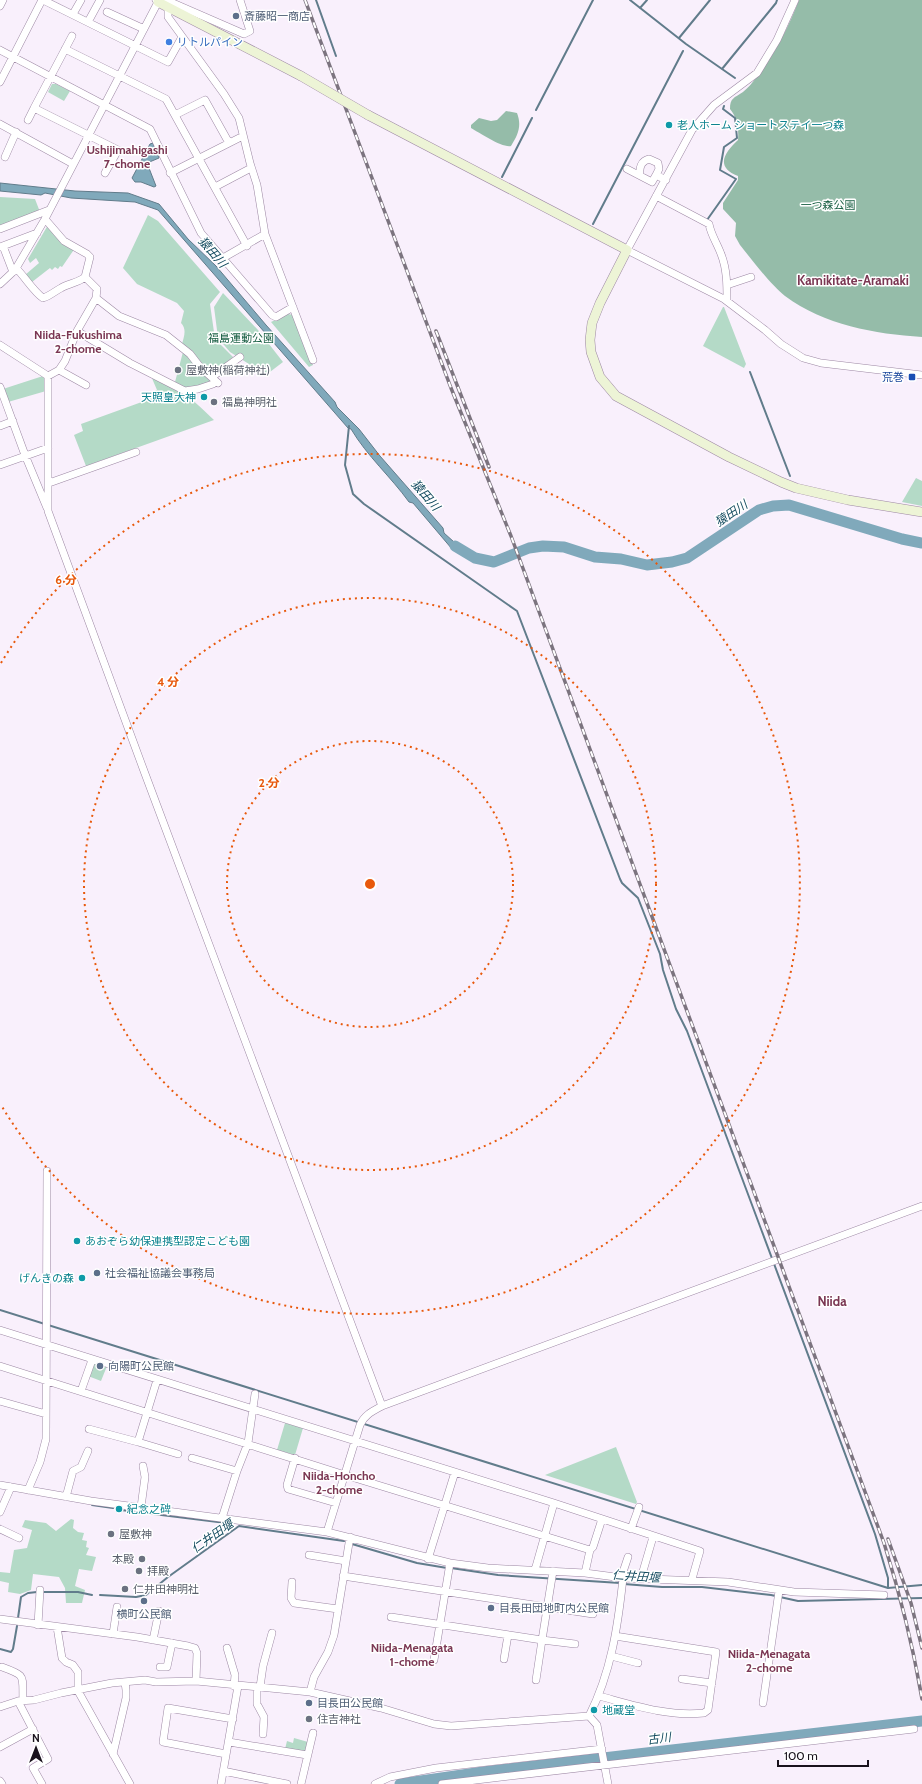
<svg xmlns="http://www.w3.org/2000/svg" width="922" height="1784" font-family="Cabin,'Noto Sans JP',sans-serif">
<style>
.green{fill:#b4dac7}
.forest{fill:#95bca9}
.water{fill:#80a9bb;stroke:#617c8b}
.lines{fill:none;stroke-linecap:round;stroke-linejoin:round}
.stream{stroke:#617c8b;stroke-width:2}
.river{stroke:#80a9bb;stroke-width:11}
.street-casing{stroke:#9d88a4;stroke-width:8}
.secondary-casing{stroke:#9d88a4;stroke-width:10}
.street{stroke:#fff;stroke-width:7}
.secondary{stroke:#edf4d6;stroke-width:9}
.rail-casing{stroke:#7c747f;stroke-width:3.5}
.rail{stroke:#fff;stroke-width:2;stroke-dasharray:6;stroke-linecap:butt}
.secondary-bridge-casing{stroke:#9d88a4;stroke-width:10;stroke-linecap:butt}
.secondary-bridge{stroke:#edf4d6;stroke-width:9}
.ring{fill:none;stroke:#e8590c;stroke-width:2;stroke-dasharray:2 4}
.service-dot{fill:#5c6f8a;stroke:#fff;stroke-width:1.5}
.shop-dot{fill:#3f7fe0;stroke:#fff;stroke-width:1.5}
.culture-dot{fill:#0f9aa8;stroke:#fff;stroke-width:1.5}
.worship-dot{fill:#6b7280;stroke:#fff;stroke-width:1.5}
.transit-dot{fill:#1a4fb4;stroke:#fff;stroke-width:1.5}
.labels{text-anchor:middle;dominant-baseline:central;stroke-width:3;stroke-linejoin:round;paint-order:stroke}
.service-label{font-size:11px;fill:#4e5e75;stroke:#fff;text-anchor:start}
.shop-label{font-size:11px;fill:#366cbe;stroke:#fff;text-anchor:start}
.culture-label{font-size:11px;fill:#0d838f;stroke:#fff;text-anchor:start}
.park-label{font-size:11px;fill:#1c6146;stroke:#fff}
.worship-label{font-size:11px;fill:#5b616d;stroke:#fff;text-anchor:start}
.transit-label{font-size:11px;fill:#164399;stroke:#fff;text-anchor:end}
.neighbourhood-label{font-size:12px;font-weight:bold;fill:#7b3753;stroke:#fff}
.water-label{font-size:12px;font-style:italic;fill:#154c60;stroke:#fff}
.quarter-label{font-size:13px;font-weight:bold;fill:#7b3753;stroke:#fff}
.centre{fill:#e8590c;stroke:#fff;stroke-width:2}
.ring-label{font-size:12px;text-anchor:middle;font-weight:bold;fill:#e8590c;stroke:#fff;stroke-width:3;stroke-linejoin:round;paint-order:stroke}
</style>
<rect width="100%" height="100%" fill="#f9f0fc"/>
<path class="green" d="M52,84H56L70,91L64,101L48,92Z
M0,197L35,199L40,212L0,226Z
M148,215L158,221L220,292L210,304L215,339L233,357L213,374L182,344C184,337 187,329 181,323L184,311L177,303L137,284L123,268Z
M48,225L73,248V251L62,267L60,266L58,269L55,267L52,270L50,268L32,282L25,275L39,263L36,258L30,263L28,259Z
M223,293L258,330L283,362L266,375L230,352L218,338L214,307Z
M723,307H724L746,364L744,368L703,346Z
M288,314L294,315L313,365L309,367L271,322Z
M183,352L211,380L209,383L186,388L175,382Z
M43,376L46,382V391L8,402L3,389Z
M151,376C181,388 191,398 214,420L86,466L74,435L83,431L81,424L150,399L148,394L157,390Z
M916,478L922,481V506L902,502Z
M93,1361L107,1366L101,1381L88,1376Z
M285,1423L303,1428L295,1455L277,1450Z
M616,1447L637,1502L636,1504L545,1475Z
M71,1519L74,1520L73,1528L78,1532L84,1533L82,1540L87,1541L86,1547L89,1548L86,1555L96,1557L92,1571L79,1569L75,1586L85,1590L82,1603H66L65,1588L59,1577L33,1574L31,1590L20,1594L8,1592L9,1583L0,1581V1572L10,1573L14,1550L27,1548L32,1530L22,1527L25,1520L46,1523L56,1531Z
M294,1738L308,1742L306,1750L303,1753L285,1749L287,1741L293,1743Z"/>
<path class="forest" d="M799,0H922V337C875,334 824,325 785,296C771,285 752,260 740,245L735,236L736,223L723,209V203L738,180V176C715,167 724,153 738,140C739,129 737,117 730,109C730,98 734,98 743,92C748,88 752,83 756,78C775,54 788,28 799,0Z
M506,111L517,113C522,126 518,135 511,146C502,148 480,133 471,128V125L479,118L491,121L497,120Z"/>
<path class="water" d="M153,143L159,158L147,163L156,186L154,187L141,182H135L132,178L150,144Z
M0,183L75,191L128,193L159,204L188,239L216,266L266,325L335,402L337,407L359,429L380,456L443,528L444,533L464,551L475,556L452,549L413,503L409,502C391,477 367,456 351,429L348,428L158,210L135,202L71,198L45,193L41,195L0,191Z"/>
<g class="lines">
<path class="stream" d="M316,0L336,56
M630,0L686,44L735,78
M640,8L647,0
M679,38L710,0
M722,69L776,3L777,0
M536,110L593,0
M502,177L532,118
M707,220L736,179L720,170L724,147L737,138L735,118L723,109L724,106
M593,224L683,51
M750,372L790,476
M349,426L345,465L353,494L364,504L517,611L620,879L622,883L638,898L660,954L663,970L676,1009L687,1031L875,1534L888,1578V1588
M789,505L790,503
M0,1310L888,1588L922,1585
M92,1505L113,1508
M121,1510L226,1523
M352,1544L417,1563L447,1568
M451,1568L498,1575L620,1583
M624,1584L662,1587H702L771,1595L798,1601L922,1598
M42,1592H78L92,1595
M100,1595L136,1597L146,1595L168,1577L239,1526L344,1541
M18,1618L21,1597L28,1593L37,1592
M0,1649L11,1652L13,1649L17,1626"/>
<path class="river" d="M455,546L475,558L494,562L529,548L543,546L564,547L595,557L621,559L647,565L672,562L687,558L759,510L773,506L789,505L902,539L922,543
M400,1784L483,1772L922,1721"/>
<g class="street-casing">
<path id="street" d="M43,0L168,62L182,37
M166,0L244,34L250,31L240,0
M795,0L777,40L757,73L714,105L692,130L627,250L724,299L765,330L781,344L803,358L821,363L922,375
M0,6L3,0
M168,8V17L224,94L239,118L250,163L257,185L265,234L313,360
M107,12L144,29
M73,14L81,0
M88,22L100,0
M72,36L34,108L118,150L105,173
M65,49L166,99L247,246
M0,50L150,129L201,233L272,315L276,317L293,307
M0,82L42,0
M175,115L205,100L229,143
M28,120L34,108
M0,124L73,164
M5,157L16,132
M627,169L652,182L656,175L666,180
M170,173L243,136
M640,175C639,168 641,161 649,159L658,163L659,169L656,175
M215,187L251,168
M656,196L709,224C711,235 717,243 721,254C727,269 727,285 727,301
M45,219L64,241L87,254L90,257L85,277L97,289L96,298L77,331L65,361L59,370L48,376
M0,229L49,210
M3,246L13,272
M0,247L37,233
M223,258L265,234
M16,268C25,277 34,292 43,298C50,296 55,291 61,288C69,283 78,283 85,277
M0,284L15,270L45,219L158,2L156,0
M727,285L751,277
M96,298L119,316L166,335L190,354L200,367L218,383
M77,331L130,363L185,391L198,389L213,384L215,381
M0,345L48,376V511L144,771L382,1406
M59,370L86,385
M212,377L240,357
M0,387L25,455L47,508
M0,426L13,421
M0,465L48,448
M49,483L136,452
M0,1330L554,1503L700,1551L692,1579
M0,1366L345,1475L590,1550L593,1547L602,1519
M81,1391L92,1360
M0,1401L46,1414
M89,1429L138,1442L157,1380
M138,1442L178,1454
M192,1458L237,1471
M295,1458L287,1485L288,1489L336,1503
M0,1485L91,1501L327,1532L450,1563L488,1568L585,1573L623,1578L728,1582L794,1592L884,1595
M28,1490L40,1462L46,1439L47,1171
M66,1497L73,1471L81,1467L88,1451
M141,1507L145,1477L143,1466
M0,1512L11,1487
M222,1518L237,1471L248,1443L255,1394
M0,1529L19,1538
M631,1529L639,1507
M327,1532L360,1425C364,1415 373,1411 382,1406L922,1206
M309,1555L346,1561
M428,1559L455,1472
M535,1570L554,1503
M585,1573L590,1550
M343,1576L593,1614
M621,1578L628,1557
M641,1578L653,1537
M292,1582L291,1598L294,1603L338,1609
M391,1617L542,1640L553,1571
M0,1619L137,1637L188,1646L195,1648L197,1653L196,1681L310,1692L381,1708L434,1724L451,1726L589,1716
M38,1625L40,1590
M57,1627L62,1658L66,1662L73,1665L78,1672V1691L130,1784
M113,1634L117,1607
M153,1640L159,1611
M227,1648L235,1675L234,1686
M611,1656L638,1663
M504,1659L508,1635
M434,1660L450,1563
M2,1667C27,1676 22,1675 23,1701
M160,1667H167L172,1643
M682,1679L712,1683
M536,1680L542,1640L575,1644
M257,1687V1704L264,1717L263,1734
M260,1687L263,1666L272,1633
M310,1692L314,1677L328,1652L334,1635L350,1537
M599,1696C633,1705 669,1717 704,1713L708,1710L716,1652L615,1636
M18,1701L48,1759L33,1768L42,1784
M763,1703L779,1591
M0,1707L18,1701L34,1700L61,1693L112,1683L145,1680L156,1682L196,1681
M589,1716C611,1673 618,1626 623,1578
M589,1716L597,1725L608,1784
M229,1742L307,1755
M0,1747L33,1729
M113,1754L126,1698V1690L125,1682
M226,1754L163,1742L168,1708L233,1719
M223,1771L287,1784
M0,1781L2,1784
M221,1784L238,1686
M301,1784L313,1733
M375,1784L390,1777L436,1768L602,1749
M442,1784L914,1729"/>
</g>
<g class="secondary-casing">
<path id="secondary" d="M158,2L301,76
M368,115L627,250L600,303L592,323L590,340L591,352L600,377L616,396L729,457L781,482L796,488L848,500L922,512"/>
</g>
<use href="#street" class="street"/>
<use href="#secondary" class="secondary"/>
<g class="rail-casing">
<path id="rail" d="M305,0L451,388L511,536L884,1543C900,1594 913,1646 922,1699
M436,331L489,467
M888,1539L911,1603L922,1648"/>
</g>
<use href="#rail" class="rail"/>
<g class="secondary-bridge-casing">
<path id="secondary-bridge" d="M301,76L368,115"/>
</g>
<use href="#secondary-bridge" class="secondary-bridge"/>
</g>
<g class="ring">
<circle cx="370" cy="884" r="143"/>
<circle cx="370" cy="884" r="286"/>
<path d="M1 663A430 430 0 1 1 1 1105"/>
</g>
<g class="service-dot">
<circle cx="236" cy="16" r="4"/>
<circle cx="97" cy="1273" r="4"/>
<circle cx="100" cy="1366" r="4"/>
<circle cx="144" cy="1601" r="4"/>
<circle cx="491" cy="1608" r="4"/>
<circle cx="309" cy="1703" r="4"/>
</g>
<circle class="shop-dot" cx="169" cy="42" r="4"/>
<g class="culture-dot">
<circle cx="669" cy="125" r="4"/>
<circle cx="204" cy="397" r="4"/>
<circle cx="77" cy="1241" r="4"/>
<circle cx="82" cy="1278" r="4"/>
<circle cx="119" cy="1509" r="4"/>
<circle cx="594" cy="1710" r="4"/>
</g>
<g class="worship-dot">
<circle cx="178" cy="370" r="4"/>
<circle cx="214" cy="402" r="4"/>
<circle cx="111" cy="1534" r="4"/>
<circle cx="142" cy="1559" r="4"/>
<circle cx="139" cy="1571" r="4"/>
<circle cx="125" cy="1589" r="4"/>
<circle cx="309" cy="1719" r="4"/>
</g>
<rect class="transit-dot" x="908" y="373" width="8" height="8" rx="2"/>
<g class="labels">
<g class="service-label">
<text x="244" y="16">斎藤昭一商店</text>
<text x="105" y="1273">社会福祉協議会事務局</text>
<text x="108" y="1366">向陽町公民館</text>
<text x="499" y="1608">目長田団地町内公民館</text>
<text x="144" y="1614" text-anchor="middle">横町公民館</text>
<text x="317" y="1703">目長田公民館</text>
</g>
<g class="shop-label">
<text x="177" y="42">リトルパイン</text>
</g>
<g class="culture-label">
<text x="677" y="125">老人ホーム ショートステイ一つ森</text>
<text x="196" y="397" text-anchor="end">天照皇大神</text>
<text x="85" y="1241">あおぞら幼保連携型認定こども園</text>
<text x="74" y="1278" text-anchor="end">げんきの森</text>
<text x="127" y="1509">紀念之碑</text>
<text x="602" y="1710">地蔵堂</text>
</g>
<g class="park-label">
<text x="828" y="205">一つ森公園</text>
<text x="241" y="338">福島運動公園</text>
</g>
<g class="worship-label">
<text x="186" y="370">屋敷神(稲荷神社)</text>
<text x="222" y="402">福島神明社</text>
<text x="119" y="1534">屋敷神</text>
<text x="134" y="1559" text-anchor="end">本殿</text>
<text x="147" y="1571">拝殿</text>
<text x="133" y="1589">仁井田神明社</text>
<text x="317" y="1719">住吉神社</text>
</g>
<g class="transit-label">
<text x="904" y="377">荒巻</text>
</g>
<g class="neighbourhood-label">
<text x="127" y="149">Ushijimahigashi<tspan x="127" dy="14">7-chome</tspan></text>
<text x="78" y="334">Niida-Fukushima<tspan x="78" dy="14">2-chome</tspan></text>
<text x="339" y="1475">Niida-Honcho<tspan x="339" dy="14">2-chome</tspan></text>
<text x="412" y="1647">Niida-Menagata<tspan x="412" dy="14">1-chome</tspan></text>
<text x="769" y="1653">Niida-Menagata<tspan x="769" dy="14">2-chome</tspan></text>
</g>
<g class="water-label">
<text transform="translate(213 252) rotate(49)">猿田川</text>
<text transform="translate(426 495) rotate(49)">猿田川</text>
<text transform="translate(731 513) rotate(-34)">猿田川</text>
<text transform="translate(212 1536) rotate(-35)">仁井田堰</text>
<text transform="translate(636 1576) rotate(4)">仁井田堰</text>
<text transform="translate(659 1738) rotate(-7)">古川</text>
</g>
<g class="quarter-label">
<text x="853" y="280">Kamikitate-Aramaki</text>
<text x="832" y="1301">Niida</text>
</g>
</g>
<circle cx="370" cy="884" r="6" class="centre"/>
<g class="ring-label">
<text x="66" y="584">6 分</text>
<text x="168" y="686">4 分</text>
<text x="269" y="787">2 分</text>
</g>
<g transform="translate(36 1748)" stroke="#ffffff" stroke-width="3" paint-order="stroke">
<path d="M0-3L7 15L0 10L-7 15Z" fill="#19121c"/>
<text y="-6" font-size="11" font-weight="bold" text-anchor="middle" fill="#19121c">N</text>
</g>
<path d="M778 1760v6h90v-6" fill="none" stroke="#19121c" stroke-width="2"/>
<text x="784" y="1760" font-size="12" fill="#19121c" stroke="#ffffff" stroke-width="3" paint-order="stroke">100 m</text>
</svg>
